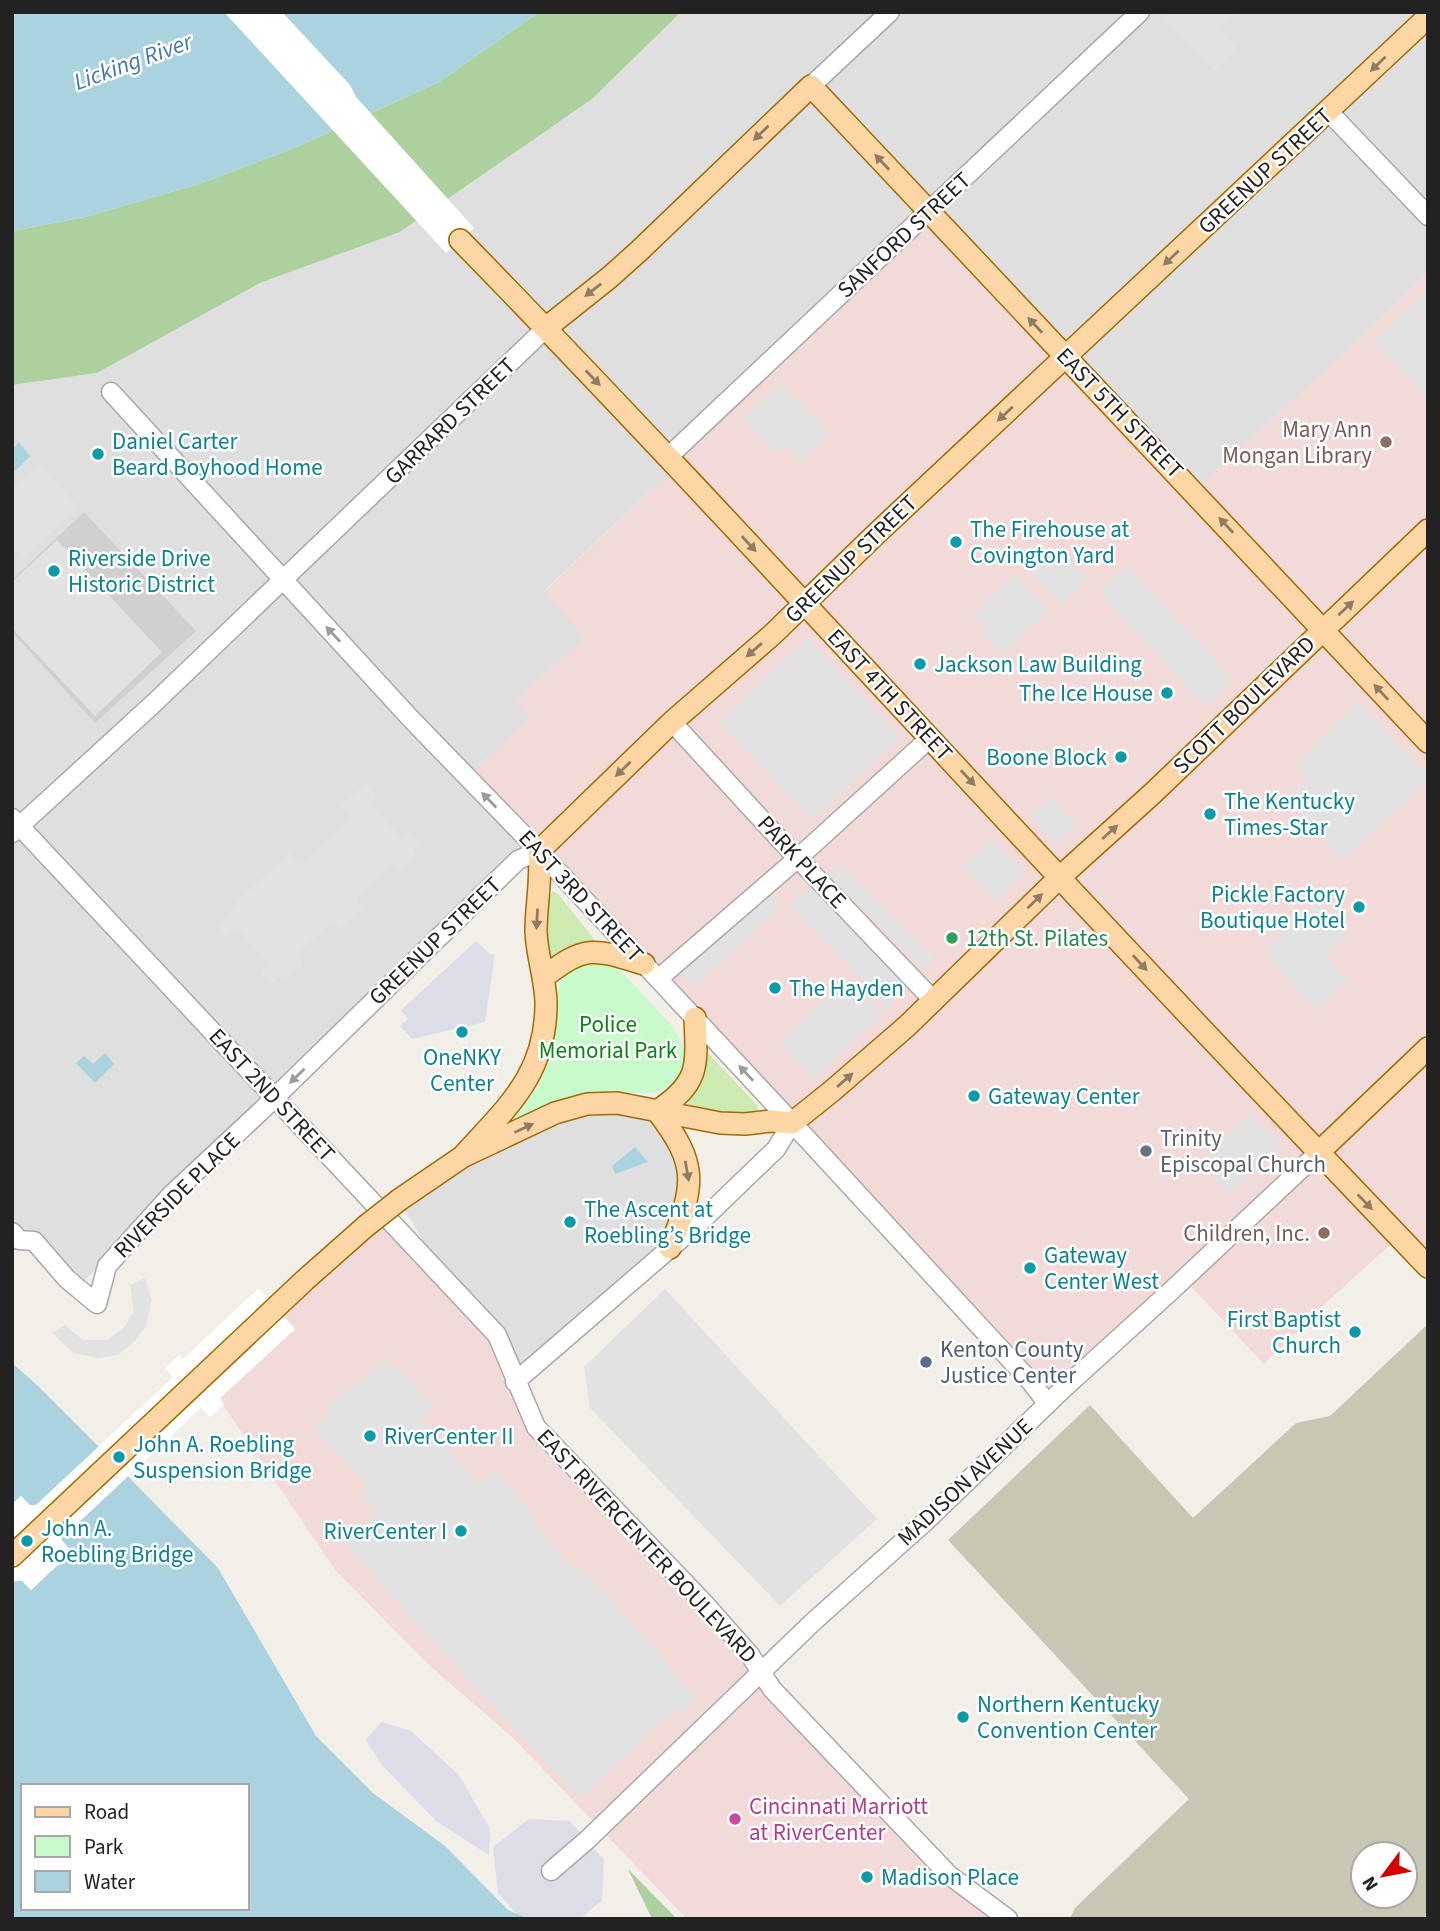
<svg xmlns="http://www.w3.org/2000/svg" width="1440" height="1931" font-family="'Source Sans 3',sans-serif">
<style>
.residential{fill:#e0dfdf}
.commercial{fill:#f2dad9}
.religious{fill:#d0d0d0}
.construction{fill:#c7c7b4;fill-rule:evenodd}
.grass{fill:#cdebb0}
.forest{fill:#add19e}
.park{fill:#c8facc}
.parking{fill:#e2e2e2}
.plaza{fill:#dddde8}
.water{fill:#aad3df;fill-rule:evenodd}
.pier{fill:#fff}
.lines{fill:none;stroke-linecap:round;stroke-linejoin:round}
.minor-casing{stroke:#a9a9a9;stroke-width:21}
.major-casing{stroke:#a06b00;stroke-width:24}
.minor{stroke:#fff;stroke-width:18}
.major{stroke:#fcd6a4;stroke-width:21}
.major-bridge-casing{stroke:#a06b00;stroke-width:24;stroke-linecap:butt}
.major-bridge{stroke:#fcd6a4;stroke-width:21}
.oneway{fill:#8f7c63}
.oneway2{fill:#9c9c9c}
.education-dot{fill:#8d6e63;stroke:#fff;stroke-width:2.5}
.culture-dot{fill:#0f9aa8;stroke:#fff;stroke-width:2.5}
.leisure-dot{fill:#2e9e5b;stroke:#fff;stroke-width:2.5}
.worship-dot{fill:#6b7280;stroke:#fff;stroke-width:2.5}
.service-dot{fill:#5c6f8a;stroke:#fff;stroke-width:2.5}
.hotel-dot{fill:#d1479c;stroke:#fff;stroke-width:2.5}
.labels{text-anchor:middle;dominant-baseline:central;stroke-width:5;stroke-linejoin:round;paint-order:stroke}
.street-label{font-size:23px;fill:#222;stroke:#fff}
.education-label{font-size:23px;fill:#785e54;stroke:#fff;text-anchor:end}
.culture-label{font-size:23px;fill:#0d838f;stroke:#fff;text-anchor:start}
.leisure-label{font-size:23px;fill:#27864d;stroke:#fff;text-anchor:start}
.park-label{font-size:23px;fill:#0c8416;stroke:#fff}
.worship-label{font-size:23px;fill:#5b616d;stroke:#fff;text-anchor:start}
.service-label{font-size:23px;fill:#4e5e75;stroke:#fff;text-anchor:start}
.hotel-label{font-size:23px;fill:#b23c85;stroke:#fff;text-anchor:start}
.water-label{font-size:24px;font-style:italic;fill:#4a7aab;stroke:#fff}
</style>
<rect width="100%" height="100%" fill="#f2efe9"/>
<path class="residential" d="M681,12H1428V272L1348,350L1194,491L665,477L544,591L586,637L516,701L530,718L467,777L539,851L171,1195L76,1289L12,1232V385L97,373L260,283L400,232L592,99Z
M657,1111L688,1169L670,1248L515,1382L447,1281L399,1200L555,1113Z"/>
<path class="commercial" d="M929,211L1194,490L1348,350L1428,272V1267L1399,1237L1329,1300L1264,1364L1183,1278L1048,1404L467,777L530,718L515,701L585,637L544,592L665,477L668,457Z
M379,1209L497,1335L536,1427L949,1875L1008,1919H687L512,1737L430,1666L336,1571L219,1399L295,1329L276,1307Z"/>
<path class="religious" d="M84,512L196,631L95,723L12,632V580Z"/>
<path class="construction" d="M1428,1324V1919H1070L1075,1908L1189,1799L948,1540L1090,1405L1193,1518L1296,1423L1330,1416ZM1363,1854H1405V1896H1363Z"/>
<path class="grass" d="M553,891L558,894L594,939V941L552,960L548,957C547,941 543,903 553,891Z
M705,1053L709,1054L757,1105L758,1109L757,1112C741,1115 701,1112 688,1104L687,1101L700,1083Z"/>
<path class="forest" d="M539,12H681L592,99L400,232L260,283L97,373L12,385V231L85,217L202,183L299,146L439,82Z
M628,1869L677,1919H652Z"/>
<path class="park" d="M591,961L611,965L621,971L671,1025C677,1034 686,1049 686,1060C687,1077 671,1090 655,1092C632,1096 608,1089 585,1093C558,1098 534,1112 510,1124C528,1102 544,1081 551,1053C557,1029 550,990 567,973C573,967 584,964 591,961Z"/>
<path class="parking" d="M1171,12H1236L1219,29L1237,49L1214,71L1164,19Z
M1428,289V399L1374,341Z
M780,382L831,433L801,463L784,446L777,453L743,419Z
M40,464L79,508L23,558L12,546V487Z
M57,540L162,652L95,716L12,628V582Z
M1034,552L1053,572L1068,558L1088,579L1062,604L1022,563Z
M1127,565L1232,679L1206,707L1100,593Z
M1014,575L1048,611L1002,655L983,635L987,630L972,615Z
M807,638L900,737L812,820L719,722Z
M1359,702L1428,776V781L1343,860L1286,797L1307,778L1295,764Z
M366,783L377,796L370,804L401,838L409,831L420,843L413,850L417,856L400,873L392,865L356,899L363,908L340,929L332,922L296,955L304,963L283,982L279,978L271,984L261,974L270,965L236,928L226,937L218,927L237,902L289,853L300,865L351,818L341,806Z
M1051,797L1077,824L1056,844L1030,817Z
M993,839L1025,872L996,902L963,867Z
M840,863L934,958L923,969L829,875Z
M818,880L911,979L890,1009L790,905Z
M765,887L782,905L694,987L674,966Z
M1318,900L1349,933L1326,955L1348,980L1316,1010L1264,952Z
M849,978L883,1014L813,1078L780,1042Z
M1251,1113L1282,1146L1230,1195L1199,1163Z
M145,1278L152,1300L146,1326L135,1341L118,1355L98,1358L73,1353L52,1333L65,1325L83,1340H107L123,1329L134,1311L130,1285Z
M665,1289L877,1519L780,1606L590,1408L584,1367Z
M385,1358L394,1368L397,1366L434,1406L421,1419L479,1485L495,1471L532,1511L530,1514L537,1521L534,1524L576,1570L579,1567L610,1599L670,1664L668,1667L697,1698L680,1715L675,1709L579,1799L344,1544L376,1513L365,1501L366,1484L312,1429L329,1413L326,1409L356,1381L359,1384Z"/>
<path class="plaza" d="M476,941L491,955L495,954L485,1022L412,1039L400,1026L408,1019L401,1010Z
M381,1722L411,1731L459,1775L490,1829L489,1855L436,1821L382,1765L366,1740Z
M529,1819L570,1821L604,1860L602,1900L580,1919H521L498,1893L493,1847Z"/>
<path class="water" d="M12,12H539L439,82L299,146L202,183L85,217L12,231Z
M19,442L30,456L16,470L12,471V450Z
M105,1053L114,1064L95,1083L76,1063L84,1056L93,1064Z
M635,1147L648,1162L615,1174L612,1166Z
M12,1363L37,1385L91,1439L218,1568L316,1736L373,1793L445,1846L508,1910L529,1919H12ZM23,1786H247V1908H23Z"/>
<path class="pier" d="M224,12H282L350,85L356,97L474,228L446,253Z
M259,1288L295,1329L220,1398L224,1405L210,1417L201,1408L61,1539L72,1552L31,1590L22,1581H15L12,1583V1504L21,1496L30,1505H36L173,1377L165,1368L179,1355L183,1359Z"/>
<g class="lines">
<g class="minor-casing">
<path id="minor" d="M811,86L890,12
M1329,112L1428,216
M111,392L411,719L539,851L809,1141L1031,1382L1048,1404
M668,457L1140,12
M672,722L784,844L933,1000
M12,818L497,1335L536,1427L705,1604L750,1655L772,1689L949,1875L1008,1919
M12,833L153,704L546,328
M658,979L798,858L930,738
M12,1232L19,1240L34,1241L67,1279L97,1304L107,1266L171,1195L261,1111L518,860L539,851
M515,1382L697,1225L776,1149L792,1123
M551,1871L587,1840L813,1622L925,1522L1063,1389L1172,1290L1318,1153"/>
</g>
<g class="major-casing">
<path id="major" d="M460,240C663,448 859,663 1058,876C1180,1007 1304,1137 1428,1267
M546,328L610,277L639,251L811,86C1017,304 1223,522 1428,742
M544,977C586,944 595,949 644,964
M1318,1153L1428,1048
M462,1157C507,1107 547,1075 546,1001C545,978 537,955 536,932C536,905 542,878 539,851L672,722L773,634L875,535L1428,17
M399,1200L462,1157L555,1113L587,1104L617,1103L720,1123L745,1124L771,1121L792,1123L832,1091L907,1026L1059,878L1152,794L1428,530
M670,1248C694,1186 700,1166 657,1111C700,1083 697,1066 695,1018
M12,1556L305,1280L366,1226"/>
</g>
<use href="#minor" class="minor"/>
<use href="#major" class="major"/>
<g class="major-bridge-casing">
<path id="major-bridge" d="M366,1226L399,1200"/>
</g>
<use href="#major-bridge" class="major-bridge"/>
</g>
<defs><path id="oneway-solid" d="M-6-.8H1V-3.2L6.5 0L1 3.2V.8H-6Z" transform="scale(1.75)"/></defs>
<g class="oneway">
<use href="#oneway-solid" transform="translate(1378 64) rotate(136)"/>
<use href="#oneway-solid" transform="translate(761 133) rotate(136)"/>
<use href="#oneway-solid" transform="translate(882 162) rotate(-133)"/>
<use href="#oneway-solid" transform="translate(1171 258) rotate(137)"/>
<use href="#oneway-solid" transform="translate(593 290) rotate(142)"/>
<use href="#oneway-solid" transform="translate(1035 325) rotate(-133)"/>
<use href="#oneway-solid" transform="translate(593 378) rotate(46)"/>
<use href="#oneway-solid" transform="translate(1005 414) rotate(137)"/>
<use href="#oneway-solid" transform="translate(1226 525) rotate(-133)"/>
<use href="#oneway-solid" transform="translate(749 544) rotate(47)"/>
<use href="#oneway-solid" transform="translate(1346 608) rotate(-43)"/>
<use href="#oneway-solid" transform="translate(754 650) rotate(139)"/>
<use href="#oneway-solid" transform="translate(1381 692) rotate(-133)"/>
<use href="#oneway-solid" transform="translate(623 769) rotate(136)"/>
<use href="#oneway-solid" transform="translate(968 778) rotate(47)"/>
<use href="#oneway-solid" transform="translate(1110 832) rotate(-42)"/>
<use href="#oneway-solid" transform="translate(1035 901) rotate(-44)"/>
<use href="#oneway-solid" transform="translate(537 919) rotate(93)"/>
<use href="#oneway-solid" transform="translate(1140 963) rotate(47)"/>
<use href="#oneway-solid" transform="translate(845 1080) rotate(-41)"/>
<use href="#oneway-solid" transform="translate(524 1128) rotate(-25)"/>
<use href="#oneway-solid" transform="translate(687 1171) rotate(80)"/>
<use href="#oneway-solid" transform="translate(1365 1202) rotate(46)"/>
</g>
<g class="oneway2">
<use href="#oneway-solid" transform="translate(333 634) rotate(-133)"/>
<use href="#oneway-solid" transform="translate(489 800) rotate(-134)"/>
<use href="#oneway-solid" transform="translate(746 1073) rotate(-133)"/>
<use href="#oneway-solid" transform="translate(297 1076) rotate(136)"/>
</g>
<g class="education-dot">
<circle cx="1386" cy="442" r="7"/>
<circle cx="1324" cy="1233" r="7"/>
</g>
<g class="culture-dot">
<circle cx="98" cy="454" r="7"/>
<circle cx="956" cy="542" r="7"/>
<circle cx="54" cy="571" r="7"/>
<circle cx="920" cy="664" r="7"/>
<circle cx="1167" cy="693" r="7"/>
<circle cx="1121" cy="757" r="7"/>
<circle cx="1210" cy="814" r="7"/>
<circle cx="1359" cy="907" r="7"/>
<circle cx="775" cy="988" r="7"/>
<circle cx="462" cy="1032" r="7"/>
<circle cx="974" cy="1096" r="7"/>
<circle cx="570" cy="1222" r="7"/>
<circle cx="1030" cy="1268" r="7"/>
<circle cx="1355" cy="1332" r="7"/>
<circle cx="370" cy="1436" r="7"/>
<circle cx="119" cy="1457" r="7"/>
<circle cx="461" cy="1531" r="7"/>
<circle cx="27" cy="1541" r="7"/>
<circle cx="963" cy="1717" r="7"/>
<circle cx="867" cy="1877" r="7"/>
</g>
<circle class="leisure-dot" cx="952" cy="938" r="7"/>
<circle class="worship-dot" cx="1146" cy="1151" r="7"/>
<circle class="service-dot" cx="926" cy="1362" r="7"/>
<circle class="hotel-dot" cx="735" cy="1819" r="7"/>
<g class="labels">
<g class="street-label">
<text transform="translate(1265 171) rotate(-43)">GREENUP STREET</text>
<text transform="translate(904 235) rotate(-43)">SANFORD STREET</text>
<text transform="translate(1120 413) rotate(46)">EAST 5TH STREET</text>
<text transform="translate(450 421) rotate(-44)">GARRARD STREET</text>
<text transform="translate(851 559) rotate(-44)">GREENUP STREET</text>
<text transform="translate(890 695) rotate(47)">EAST 4TH STREET</text>
<text transform="translate(1244 705) rotate(-44)">SCOTT BOULEVARD</text>
<text transform="translate(802 862) rotate(47)">PARK PLACE</text>
<text transform="translate(581 896) rotate(47)">EAST 3RD STREET</text>
<text transform="translate(435 941) rotate(-44)">GREENUP STREET</text>
<text transform="translate(272 1095) rotate(47)">EAST 2ND STREET</text>
<text transform="translate(177 1195) rotate(-45)">RIVERSIDE PLACE</text>
<text transform="translate(965 1482) rotate(-43)">MADISON AVENUE</text>
<text transform="translate(647 1546) rotate(47)">EAST RIVERCENTER BOULEVARD</text>
</g>
<g class="education-label">
<text x="1372" y="429">Mary Ann<tspan x="1372" dy="26">Mongan Library</tspan></text>
<text x="1310" y="1233">Children, Inc.</text>
</g>
<g class="culture-label">
<text x="112" y="441">Daniel Carter<tspan x="112" dy="26">Beard Boyhood Home</tspan></text>
<text x="970" y="529">The Firehouse at<tspan x="970" dy="26">Covington Yard</tspan></text>
<text x="68" y="558">Riverside Drive<tspan x="68" dy="26">Historic District</tspan></text>
<text x="934" y="664">Jackson Law Building</text>
<text x="1153" y="693" text-anchor="end">The Ice House</text>
<text x="1107" y="757" text-anchor="end">Boone Block</text>
<text x="1224" y="801">The Kentucky<tspan x="1224" dy="26">Times-Star</tspan></text>
<text x="1345" y="894" text-anchor="end">Pickle Factory<tspan x="1345" dy="26">Boutique Hotel</tspan></text>
<text x="789" y="988">The Hayden</text>
<text x="462" y="1057" text-anchor="middle">OneNKY<tspan x="462" dy="26">Center</tspan></text>
<text x="988" y="1096">Gateway Center</text>
<text x="584" y="1209">The Ascent at<tspan x="584" dy="26">Roebling’s Bridge</tspan></text>
<text x="1044" y="1255">Gateway<tspan x="1044" dy="26">Center West</tspan></text>
<text x="1341" y="1319" text-anchor="end">First Baptist<tspan x="1341" dy="26">Church</tspan></text>
<text x="384" y="1436">RiverCenter II</text>
<text x="133" y="1444">John A. Roebling<tspan x="133" dy="26">Suspension Bridge</tspan></text>
<text x="41" y="1528">John A.<tspan x="41" dy="26">Roebling Bridge</tspan></text>
<text x="447" y="1531" text-anchor="end">RiverCenter I</text>
<text x="977" y="1704">Northern Kentucky<tspan x="977" dy="26">Convention Center</tspan></text>
<text x="881" y="1877">Madison Place</text>
</g>
<g class="leisure-label">
<text x="966" y="938">12th St. Pilates</text>
</g>
<g class="park-label">
<text x="608" y="1024">Police<tspan x="608" dy="26">Memorial Park</tspan></text>
</g>
<g class="worship-label">
<text x="1160" y="1138">Trinity<tspan x="1160" dy="26">Episcopal Church</tspan></text>
</g>
<g class="service-label">
<text x="940" y="1349">Kenton County<tspan x="940" dy="26">Justice Center</tspan></text>
</g>
<g class="hotel-label">
<text x="749" y="1806">Cincinnati Marriott<tspan x="749" dy="26">at RiverCenter</tspan></text>
</g>
<g class="water-label">
<text transform="translate(133 62) rotate(-20)">Licking River</text>
</g>
</g>
<rect width="1440" height="1931" fill="none" stroke="#222222" stroke-width="28"/>
<rect x="21" y="1784" width="228" height="126" fill="#ffffff" stroke="#a7a7a7" stroke-width="2"/>
<rect x="35" y="1807" width="35" height="10" fill="#fcd6a4" stroke="#a7a7a7" stroke-width="2"/>
<text x="84" y="1819" font-size="21" fill="#222222">Road</text>
<rect x="35" y="1836" width="35" height="21" fill="#c8facc" stroke="#a7a7a7" stroke-width="2"/>
<text x="84" y="1854" font-size="21" fill="#222222">Park</text>
<rect x="35" y="1871" width="35" height="21" fill="#aad3df" stroke="#a7a7a7" stroke-width="2"/>
<text x="84" y="1889" font-size="21" fill="#222222">Water</text>
<g transform="translate(1384 1875) rotate(238)"><circle r="33" fill="#ffffff" stroke="#a7a7a7" stroke-width="2"/>
<path d="M0-5L12 26L0 18L-12 26Z" fill="#d40000"/>
<text y="-10" font-size="19" font-weight="bold" text-anchor="middle" fill="#222222">N</text>
</g>
</svg>
